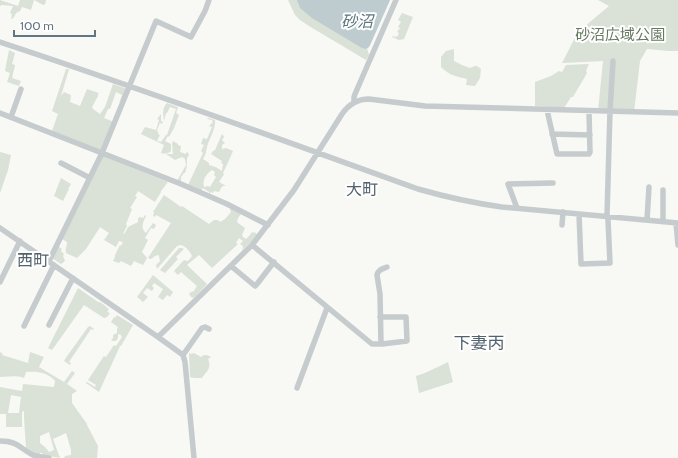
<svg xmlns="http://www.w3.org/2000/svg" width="678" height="458" font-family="Cabin,'Noto Sans JP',sans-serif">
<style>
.green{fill:#dae1d6;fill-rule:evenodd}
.water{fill:#becbcf}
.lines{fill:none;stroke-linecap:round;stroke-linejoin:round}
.minor{stroke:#c6cbce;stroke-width:5.5}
.labels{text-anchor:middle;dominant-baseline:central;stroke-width:4;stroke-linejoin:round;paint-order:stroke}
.park-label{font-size:15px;fill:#667a60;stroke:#fff}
.water-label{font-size:16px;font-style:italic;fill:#5b767d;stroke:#fff}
.neighbourhood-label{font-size:16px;fill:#53636d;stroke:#fff}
.quarter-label{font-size:17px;fill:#53636d;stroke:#fff}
</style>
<rect width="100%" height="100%" fill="#f8f8f5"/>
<path class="green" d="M0,0L18,6L20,0H46C46,2 45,5 43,5L34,0L31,10L22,7L20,11L16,13L14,17L12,19H11L12,14L10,13L13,6L1,5L0,7Z
M288,0H390L370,45L367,48L369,55L366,60L309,26L300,20L295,15Z
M598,0H678V51H669L647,49L640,61L634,112L598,111L603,61L562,63L578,32L609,6Z
M402,13L413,17L404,39L399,40L392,37V36L395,37L396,36L397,37L399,33L397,32L400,28L398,27L401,22L398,20Z
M454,49V61L462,65L470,68L475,66H477L481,69L480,78L475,86L466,85L467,79C456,76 450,76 441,67V57L446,51Z
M9,50L15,53L12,64L15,65L12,78L21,81L19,86L7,82L10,73L5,71Z
M589,64L586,71L587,73L573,97H571L564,108L535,106V82L551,76L559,71L562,72L566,65Z
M66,69H69L61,96L64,92L71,95L70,102L80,106L87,89L99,93L98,94V96L92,107L93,109L100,114L105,107L113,84L127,89L119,103L122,95L116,92L110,109H108L104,118L114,122L102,152L52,131L58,114L52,111Z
M167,103L178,107L176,113L179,115L174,128L169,137L168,136L165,141L171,144V151C168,154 164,154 161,153L164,145L141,134L145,127L156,130L159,120L157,119L161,114V121L163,122L162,124L160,123L157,130L159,135H160L157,141L161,142L166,135H167L176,109L170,107L167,113H166L164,121C163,114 162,108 167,103Z
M208,118H209L215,120C216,129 209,139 207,147C206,151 206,155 203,159L209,163V165C214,166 218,168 222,171L223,164L221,163L222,161L211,154L213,151L215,150L222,134L223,135L224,137L222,140L225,143L222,145V149L226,148L233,151L230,158L223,173L224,174L219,182L226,186H223L221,188L219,192L214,191L213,193L211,192L209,194V192L203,188L201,191L193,186L191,187L188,185L203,153L201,151L204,145L201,144L203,138L207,139L212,127L209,126L213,122L212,120L207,119ZM212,170L215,172L214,175L216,177L210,187L208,186L204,187C202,180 206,174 212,170Z
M173,141L178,144V145L181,146L180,152L186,154L187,151L189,155L187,158C187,163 187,168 185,173H184L181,177V181H177L186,165L185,159L182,157L175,160L166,154H173C172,151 173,148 172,144Z
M0,152L11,155L8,170L0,193Z
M103,156L168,182L161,191V192L155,202L138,191L135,196L137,197L130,208L132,209L126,224L127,226L123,234L125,233L128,227L138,222V218L140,217L143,218L145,215L146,216C143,222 140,228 146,233L153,223L156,225L154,229L151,228L145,238L148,240L142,252L147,258L143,265L134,261L131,266L121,261L119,263L113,261L115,257V255L120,245L121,246L123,242L119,241L116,247L104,240L109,233L100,227L111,210L86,249L77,258L66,253C65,249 67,246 67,242L62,239Z
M61,178L71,184L68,189H69L63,201L54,196Z
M164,195L181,207L182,206L209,224L214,220H218L220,222L225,219L231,212L230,210L231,208L242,213L238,218L237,221L238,223L245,228L242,235L243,237L246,239L250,235L252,232L254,233V232L257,234L251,242L242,250L243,246L240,244L243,241L239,238L236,243L238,244L212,268L199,255L187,265L207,284L196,296L193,298L191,297L189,294L191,292L194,291L195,289L197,286L181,272L178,275L174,271L184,260L187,261L189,260L192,256C190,251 185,246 181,245L177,246L157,269L156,265L160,261L159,256L158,255L155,256L151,259L148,258L171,223L156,215L155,217L153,216L154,212H153Z
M58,246L62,249L61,251L64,254L63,256L65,261L61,264L52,258Z
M179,248H182L184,249L176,257L178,259L165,273L160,270Z
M153,275L173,292L170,297L167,295L163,300L158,297L163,289L154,283L152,286L154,288L152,291L147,288L143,293L148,297L143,302L137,297Z
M78,288L98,302C102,302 106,307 109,309L107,312L110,313L107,317L104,318L84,305L52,350L48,348Z
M117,315L133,325L121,346H120L99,392L86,383L87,382L95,387L96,385L88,380L104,356L106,357L114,345L116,346L122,337L121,336V335L118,334V338L116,341H113L111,340L113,338V335L117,333V329L118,327L111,322L114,317L115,318Z
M90,326L94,329L93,330L91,329L69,362L71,363L70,365L64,361L65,359L88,327Z
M0,352L3,354L2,355L28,363L30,352L44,357L39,367L64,382L72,371L75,373L67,384L77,391L72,394V403L87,424V425L98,446L97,458H64L65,456L71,455V450L66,433L53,439L60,458L43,455L42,453H40V454L37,455L26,448L24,418V411L22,412V427H6V414H0V387L22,391L23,384L54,387L55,381C48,372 36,371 26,372L24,378C16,375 8,377 0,377ZM11,395L21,397L19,413H8ZM49,432L54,450L49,452L45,447L40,443V436Z
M189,353L191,354L194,353L201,357C205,354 207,355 211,357L208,359C212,368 207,371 202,378H194L190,377Z
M448,362L453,382L419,393L416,376C427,373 437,367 448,362Z"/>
<path class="water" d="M297,0H390L370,45L369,47L366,49L362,48L312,18L300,8Z"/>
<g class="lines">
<path class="minor" d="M0,42C140,88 279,139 418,189C446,197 473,203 502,207L678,223
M354,102V97L355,94L396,0
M547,110L557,154H589L590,152L589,111
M0,113L181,184L227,204L268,225
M11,117L21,89
M552,134L590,135
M61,163L90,178
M517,208L508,184L553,183
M579,214L581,264L610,263L608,220L607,216L610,111L613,61
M647,220L649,187
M663,221V190
M676,223L678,245
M562,225L563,212
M0,228L158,337L183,355L185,362L194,458
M252,245L372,344H382L407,341L406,317H380
M49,261L102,153L156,21L191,37L205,11L209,0
M231,266L255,286L257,284L274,262
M0,282L20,241
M49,325L73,278
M24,326L54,265
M158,337L252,245L294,190L342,114C349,104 357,99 369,99L425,106L678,113
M381,344L380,294L377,275C378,270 382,269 387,267
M183,355L202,328L205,327L209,329
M297,388L327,308
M0,441C18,441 19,448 33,455C38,457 44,457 49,458"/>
</g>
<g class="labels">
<g class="park-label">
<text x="620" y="35">砂沼広域公園</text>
</g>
<g class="water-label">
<text x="357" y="21">砂沼</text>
</g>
<g class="neighbourhood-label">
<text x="362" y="189">大町</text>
<text x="33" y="260">西町</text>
</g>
<g class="quarter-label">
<text x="479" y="343">下妻丙</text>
</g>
</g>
<path d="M14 30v6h81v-6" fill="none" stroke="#607683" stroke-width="2"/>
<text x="20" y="30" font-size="12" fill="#607683" stroke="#ffffff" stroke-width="3" paint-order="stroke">100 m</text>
</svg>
